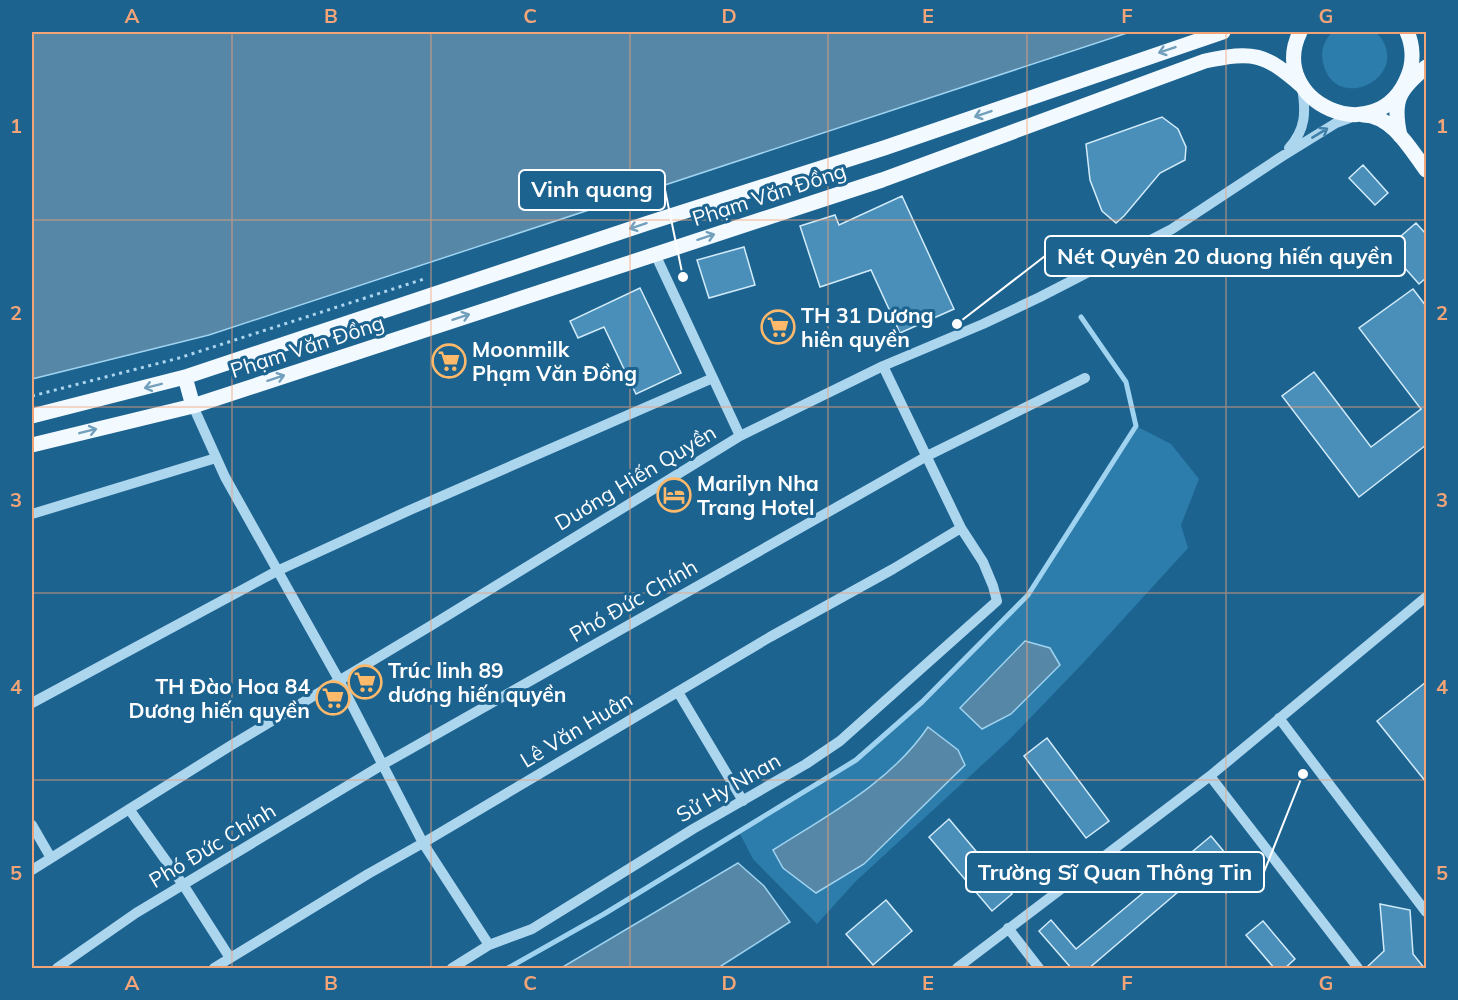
<svg xmlns="http://www.w3.org/2000/svg" width="1458" height="1000" font-family="Mulish,sans-serif">
<style>
.green{fill:#2c7dac;fill-rule:evenodd}
.water{fill:#5687a6;stroke:#9fd3f0;stroke-width:1.5}
.lines{fill:none;stroke-linecap:round;stroke-linejoin:round}
.stream{stroke:#9fd3f0;stroke-width:5}
.building{fill:#498fb9;stroke:#d2ebfa;stroke-width:1.5}
.path{stroke:#acd5ee;stroke-width:3;stroke-dasharray:3 4.5;stroke-linecap:butt}
.minor{stroke:#acd5ee;stroke-width:10}
.major{stroke:#f3faff;stroke-width:15}
.oneway{stroke:#729fbc}
.oneway2{stroke:#4080a8}
.grid{fill:none;stroke:#f2a479;stroke-width:1.5;stroke-opacity:0.55}
.labels{text-anchor:middle;dominant-baseline:central;stroke-width:6;stroke-linejoin:round;paint-order:stroke}
.street-label{font-size:21px;fill:#fff;stroke:#1c6390}
.poi-label{font-size:21px;font-weight:bold;fill:#fff;stroke:#1c6390;text-anchor:start}
.leader{fill:none;stroke:#fff;stroke-width:2}
.callout-dot{fill:#fff;stroke:#1c6390;stroke-width:2}
.callout{fill:#1c6390;stroke:#fff;stroke-width:2}
.callout-label{font-size:22px;text-anchor:middle;font-weight:bold;fill:#fff}
.neatline{fill:none;stroke:#f2a479;stroke-width:2}
.grid-label{font-size:20px;text-anchor:middle;font-weight:bold;fill:#f2a479}
</style>
<rect width="100%" height="100%" fill="#1c6390"/>
<path class="green" d="M1332,32H1376C1417,75 1334,117 1323,62C1320,50 1325,40 1332,32Z
M1136,426L1171,444L1199,479L1181,525L1188,548L1084,662L1008,741L855,882L817,924L753,859L739,832L856,760L922,702L1028,595ZM928,727L958,750L911,816L864,864L773,850L864,792L914,748Z"/>
<path class="water" d="M32,32H1130L209,335L32,379Z
M1025,641L1050,648L1060,665L1011,714L982,729L960,708Z
M928,727L958,750L965,765L864,864L816,893L783,868L773,850C828,815 891,782 928,727Z
M738,863L764,886L790,922L718,968H561Z"/>
<g class="lines">
<path class="stream" d="M508,968L604,914L856,760L922,702L1028,595L1136,426L1126,382L1081,317"/>
</g>
<path class="building" d="M1162,117L1178,129L1186,147L1185,160L1160,173L1124,216L1116,223L1102,211L1090,180L1086,144Z
M1363,165L1388,193L1375,205L1349,178Z
M902,196L954,309L900,333L871,270L820,287L800,226L835,215L839,225Z
M1416,223L1426,234V278L1419,284L1387,248Z
M744,247L755,285L709,298L697,260Z
M640,288L681,373L636,394L604,327L578,338L570,321Z
M1413,289L1426,306V445L1359,497L1282,396L1314,372L1371,447L1421,409L1359,328Z
M1426,682V782L1377,721Z
M1047,738L1109,821L1086,838L1024,756Z
M949,819L1012,894L992,911L929,837Z
M1211,836L1245,877L1226,893L1206,868L1088,969H1072L1039,931L1051,920L1076,949Z
M886,900L912,931L873,965L846,934Z
M1380,904L1410,910L1413,954L1425,969H1365L1384,951Z
M1263,921L1295,959L1284,969H1275L1246,935Z"/>
<g class="lines">
<path class="path" d="M32,396L179,358L424,279"/>
<path class="minor" d="M1289,148C1306,129 1306,112 1302,87
M655,254L740,436
M193,406L225,477L339,680L423,843L489,945
M32,514L216,458
M678,692L743,801
M32,703L277,571L410,510L713,378
M1279,718L1426,912
M1210,776L1358,968
M129,809L184,886L230,958
M32,825L51,858
M32,870L230,746L432,625L740,436L883,366L983,324L1040,297L1172,229L1281,157L1336,123L1355,116
M1008,928L1039,968
M57,968L136,913L382,765L927,456L1085,378
M214,968L368,874L423,843L770,637L893,569L961,528
M452,968L489,945L532,929L693,829L806,764L840,741L997,601L993,586L983,562L961,528L883,366
M957,968L1210,776L1426,597"/>
<path class="major" d="M1300,32C1266,102 1378,153 1408,76C1414,62 1413,45 1407,32
M1363,115C1392,115 1411,150 1426,170
M1400,136C1392,99 1399,91 1426,67
M185,377L193,406
M32,416L185,377L648,223L884,148L1223,32
M32,445L193,406L882,180L1205,61C1254,51 1264,53 1302,86"/>
</g>
<defs><path id="oneway-shaft" d="M-6 0H5M1.5-3L5.5 0L1.5 3" fill="none" stroke-width="1.6" stroke-linecap="round" stroke-linejoin="round" transform="scale(1.5)"/></defs>
<g class="oneway">
<use href="#oneway-shaft" transform="translate(1167 50) rotate(161)"/>
<use href="#oneway-shaft" transform="translate(983 114) rotate(161)"/>
<use href="#oneway-shaft" transform="translate(638 226) rotate(162)"/>
<use href="#oneway-shaft" transform="translate(706 237) rotate(-18)"/>
<use href="#oneway-shaft" transform="translate(461 317) rotate(-18)"/>
<use href="#oneway-shaft" transform="translate(276 378) rotate(-18)"/>
<use href="#oneway-shaft" transform="translate(153 386) rotate(166)"/>
<use href="#oneway-shaft" transform="translate(88 431) rotate(-14)"/>
</g>
<use class="oneway2" href="#oneway-shaft" transform="translate(1320 133) rotate(-31)"/>
<path class="grid" d="M232,32V968M431,32V968M630,32V968M828,32V968M1027,32V968M1226,32V968M32,220H1426M32,407H1426M32,593H1426M32,780H1426"/>
<defs>
<g id="supermarket-ring" transform="scale(1.725)"><circle r="9.5" fill="#1c6390" stroke="#feb96a" stroke-width="1.5"/><path d="M-6-5.5h2.5l.6 2H6L4.5 2H-2.5L-4.4-4H-6ZM-1.5 3.2a1.3 1.3 0 1 0 .1 0ZM3 3.2a1.3 1.3 0 1 0 .1 0Z" fill="#feb96a"/></g>
<g id="hotel-ring" transform="scale(1.725)"><circle r="9.5" fill="#1c6390" stroke="#feb96a" stroke-width="1.5"/><path d="M-6-4.5h1.5V1H6V5H4.5V3h-9V5H-6ZM-4 0a1.8 1.8 0 1 1 3.6 0ZM.5 0V-2.5h3Q6-2.5 6 0Z" fill="#feb96a"/></g>
</defs>
<g fill-rule="evenodd">
<use href="#supermarket-ring" x="778" y="327"/>
<use href="#supermarket-ring" x="449" y="361"/>
<use href="#hotel-ring" x="674" y="495"/>
<use href="#supermarket-ring" x="365" y="682"/>
<use href="#supermarket-ring" x="333" y="698"/>
</g>
<g class="labels">
<g class="street-label">
<text transform="translate(769 194) rotate(-18)">Phạm Văn Đồng</text>
<text transform="translate(307 346) rotate(-18)">Phạm Văn Đồng</text>
<text transform="translate(635 477) rotate(-31)">Duơng Hiến Quyền</text>
<text transform="translate(633 600) rotate(-30)">Phó Đức Chính</text>
<text transform="translate(576 729) rotate(-31)">Lê Văn Huân</text>
<text transform="translate(728 787) rotate(-30)">Sử Hy Nhan</text>
<text transform="translate(212 845) rotate(-31)">Phó Đức Chính</text>
</g>
<g class="poi-label">
<text x="801" y="315">TH 31 Dương<tspan x="801" dy="24">hiên quyền</tspan></text>
<text x="472" y="349">Moonmilk<tspan x="472" dy="24">Phạm Văn Đồng</tspan></text>
<text x="697" y="483">Marilyn Nha<tspan x="697" dy="24">Trang Hotel</tspan></text>
<text x="388" y="670">Trúc linh 89<tspan x="388" dy="24">dương hiến quyền</tspan></text>
<text x="310" y="686" text-anchor="end">TH Đào Hoa 84<tspan x="310" dy="24">Dương hiến quyền</tspan></text>
</g>
</g>
<path class="leader" d="M683 277L665 190M957 324L1045 256M1303 774L1264 872"/>
<g class="callout-dot">
<circle cx="683" cy="277" r="6"/>
<circle cx="957" cy="324" r="6"/>
<circle cx="1303" cy="774" r="6"/>
</g>
<g class="callout">
<rect x="519" y="170" width="146" height="40" rx="6"/>
<rect x="1045" y="236" width="360" height="40" rx="6"/>
<rect x="966" y="852" width="298" height="40" rx="6"/>
</g>
<g class="callout-label">
<text x="592" y="197">Vinh quang</text>
<text x="1225" y="264">Nét Quyên 20 duong hiến quyền</text>
<text x="1115" y="880">Trường Sĩ Quan Thông Tin</text>
</g>
<rect width="1458" height="1000" fill="none" stroke="#1c6390" stroke-width="66"/>
<rect x="33" y="33" width="1392" height="934" class="neatline"/>
<g class="grid-label">
<text x="132" y="23">A</text>
<text x="331" y="23">B</text>
<text x="530" y="23">C</text>
<text x="729" y="23">D</text>
<text x="928" y="23">E</text>
<text x="1127" y="23">F</text>
<text x="1326" y="23">G</text>
<text x="16" y="133">1</text>
<text x="1442" y="133">1</text>
<text x="16" y="320">2</text>
<text x="1442" y="320">2</text>
<text x="16" y="507">3</text>
<text x="1442" y="507">3</text>
<text x="16" y="694">4</text>
<text x="1442" y="694">4</text>
<text x="16" y="880">5</text>
<text x="1442" y="880">5</text>
<text x="132" y="990">A</text>
<text x="331" y="990">B</text>
<text x="530" y="990">C</text>
<text x="729" y="990">D</text>
<text x="928" y="990">E</text>
<text x="1127" y="990">F</text>
<text x="1326" y="990">G</text>
</g>
</svg>
